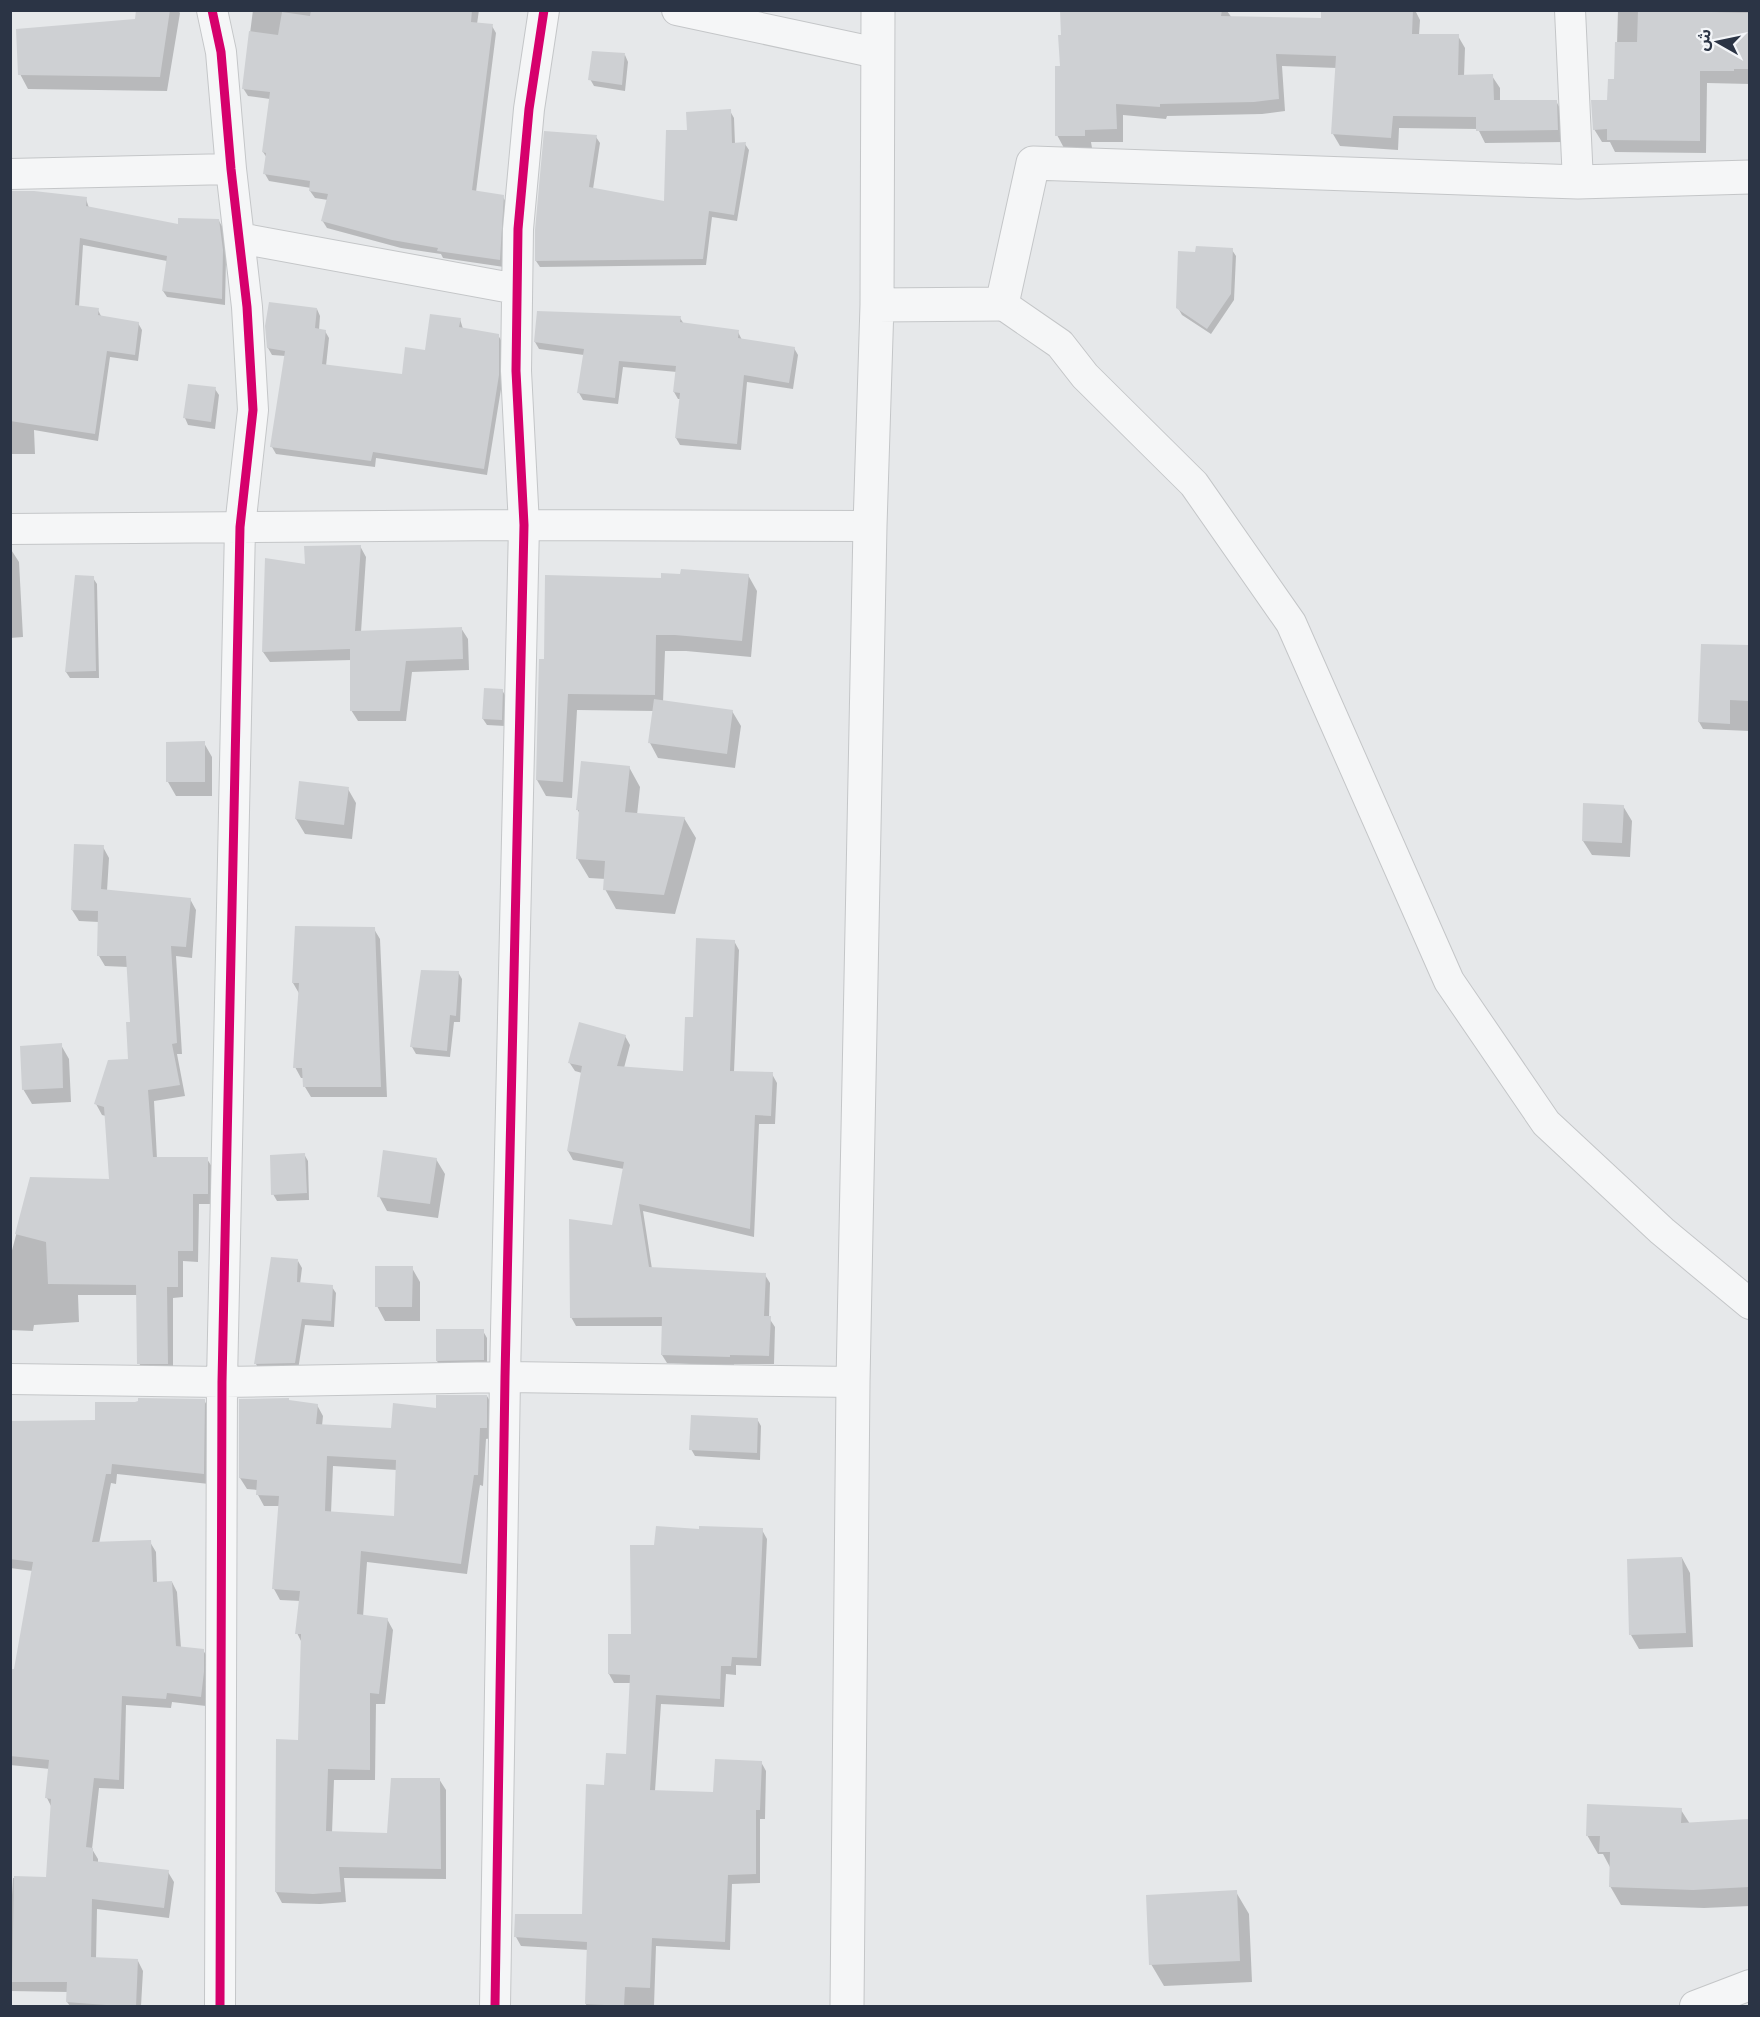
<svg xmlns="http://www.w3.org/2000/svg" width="1760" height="2017" font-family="'IBM Plex Sans','Noto Sans Arabic',sans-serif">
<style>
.shadow{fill:#0003;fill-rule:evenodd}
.building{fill:#ced0d3;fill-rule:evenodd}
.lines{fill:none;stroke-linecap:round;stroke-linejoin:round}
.minor-casing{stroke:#c4c6c8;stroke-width:32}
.tertiary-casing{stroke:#c4c6c8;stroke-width:35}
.minor{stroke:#f5f6f7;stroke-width:30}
.tertiary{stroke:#f5f6f7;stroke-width:33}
.cycleway-casing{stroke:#f4f6f9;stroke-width:13}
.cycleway{stroke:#d6006c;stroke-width:9}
</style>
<rect width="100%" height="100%" fill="#e6e8ea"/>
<path class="shadow" d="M138,10H178L180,13L167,91L28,89L20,74L136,20Z
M253,10H479L477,24L492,26L496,33L476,192L503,197L507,204L504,267L443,258L441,254L401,248L327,228L322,220L328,200L315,198L310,191L311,188L269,181L265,174L267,158L263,152L270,99L248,96L243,88Z
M1225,10L1227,11L1232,18L1322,19L1323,10H1415L1420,20L1419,35L1458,36L1465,48L1464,76H1492L1500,88V101H1556L1563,114L1565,142L1485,143L1478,129L1399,128L1398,150L1340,146L1333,134L1337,68L1282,66L1285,111L1262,114L1167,116L1166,119L1123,115V142H1091L1092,148H1064L1057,135L1062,67V11Z
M1618,10H1750V84L1707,83L1706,153L1615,152L1610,142H1602L1594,129L1609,101L1616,80Z
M625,55L628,62L625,91L594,86L590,79Z
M730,111L734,118L735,144H745L749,150L737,221L712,217L706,265L540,267L536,261L596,137L600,143L593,189L666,203L688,131Z
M10,193L86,199L89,208L180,226L219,221L223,228L226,258L225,305L167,297L163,291L167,261L83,245L79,307L98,310L102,318L138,323L142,330L138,361L110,357L98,441L34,430L35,454H12L10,486Z
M1232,250L1236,256L1234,300L1211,334L1182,315L1178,308L1197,254Z
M317,309L320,316L319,330L325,331L329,338L326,366L403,376L460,319L463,329L498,335L502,342V383L487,475L376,458L375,467L276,454L272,447L286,356L272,355L268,348Z
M680,318L684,324L738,332L742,340L794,348L798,355L793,389L747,382L741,450L680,445L676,438L681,399H678L674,392L677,372L623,367L618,404L583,400L579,393L584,355L539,349L535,342Z
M215,389L219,395L215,429L188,425L185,418Z
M360,546L366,557L361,632L461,628L468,639L469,670L412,672L406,721H358L351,710L352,660L270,662L263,652L306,565Z
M10,548L19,562L23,637L10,638Z
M748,575L757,591L751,657L686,651H665L663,702L732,711L741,726L735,768L658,758L650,743L654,711L577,710L572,798L546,796L537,780L540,661H545L663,579Z
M93,578L97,584L99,678H70L66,672Z
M1703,646H1750V731L1703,729L1699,722Z
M502,690L506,697L505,726L487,725L483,719Z
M204,743L212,757V796H176L168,782Z
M629,767L640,787L637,815L684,818L696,838L675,914L616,909L605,889L606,879L589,878L577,858L580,814L577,809Z
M348,789L356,803L352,839L305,834L296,819Z
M1623,806L1632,821L1630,857L1592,855L1583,841Z
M103,847L109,858L107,891L190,899L196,910L192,958L176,956L182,1054H177L185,1096L154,1101L157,1159H207L214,1170L213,1204H199L198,1262L183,1261V1297L173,1298V1375L145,1374L139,1363L137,1295H78L79,1322L34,1325L33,1331L10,1330V1258L31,1178L111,1181L106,1116L102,1115L96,1104L130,1061L131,1023L128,967L105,966L99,956V922L79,921L72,910Z
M374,929L380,939L387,1097H311L305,1087L304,1078H301L295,1067L300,995L293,983Z
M734,941L739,950L734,1072L772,1074L777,1083L775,1124H759L754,1237L643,1211L652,1269L765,1275L770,1283L769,1318L775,1327L774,1364H734V1366L667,1363L662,1355L664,1326H576L571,1317L613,1226L624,1169L573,1160L568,1151L582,1073L575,1071L569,1062L625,1036L630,1045L624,1068L684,1073L695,1019Z
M458,972L462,979L460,1022H454L450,1057L416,1054L412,1047Z
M61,1045L69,1059L71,1102L32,1104L23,1089Z
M304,1154L308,1161L309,1200L277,1201L273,1194Z
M436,1159L445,1174L438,1218L387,1211L379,1196Z
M298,1261L302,1268L300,1284L332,1287L336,1293L334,1327L305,1325L298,1370L260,1371L256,1364Z
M412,1268L420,1282V1321H385L377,1306Z
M483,1331L487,1338V1367H441L437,1361Z
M487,1396L493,1407L492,1438L486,1439L483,1486L480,1485L467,1574L367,1562L363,1617L387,1619L393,1630L385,1704H376L375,1780H334L332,1833L389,1835L439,1779L446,1790V1879L344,1878L346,1902L320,1904L282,1903L276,1892L300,1742L302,1643L297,1633L301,1601L280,1600L274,1589L280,1506H264L258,1495V1490L247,1489L240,1478L290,1402L317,1405L323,1416L322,1426L392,1430L437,1409ZM333,1466L397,1470L396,1517L331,1513Z
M204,1400L210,1411L209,1484L117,1474L116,1484L111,1483L99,1544L150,1542L156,1552L157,1583L172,1582L177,1592L181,1648L203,1650L209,1660L206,1706L172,1702L171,1708L126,1705L124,1789L99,1788L92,1849L98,1859V1863L168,1872L174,1882L169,1918L97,1909L96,1959L138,1961L143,1971L141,2006H70L67,2002L68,1992L10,1991V1929L13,1878L47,1879L52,1808L47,1798L50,1769L10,1765L11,1670L15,1671L33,1571L10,1568V1464L96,1421Z
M757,1419L761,1426L760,1460L695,1456L691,1449Z
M700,1530H762L767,1539L761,1666L736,1665V1675L726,1674L724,1707L661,1704L655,1791L715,1794L761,1762L766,1771L765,1819H760V1883L732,1884L730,1950L656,1946L654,2006H586L589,1950L521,1946L516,1937L584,1916L606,1786L628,1755L631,1683H614L609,1674L633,1636L655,1546Z
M1682,1558L1690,1573L1693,1647L1639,1649L1631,1635Z
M1681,1810L1690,1824L1750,1821V1906L1704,1908L1621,1905L1610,1886L1611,1869L1603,1854H1598L1587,1835Z
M1236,1892L1249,1914L1252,1982L1164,1986L1151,1964Z"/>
<path class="building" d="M136,10H170L160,77L18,75L16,29L135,19Z
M311,10H472L471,22L493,24L472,190L504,195L500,260L437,251L438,248L392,240L321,221L328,194L309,191L310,181L263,174L266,153L262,152L270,92L242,89L249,31L278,35L282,12L310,16Z
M1060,10H1222L1221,16L1321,18V10H1413L1412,34H1459L1458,75L1493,74L1494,100H1557L1558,130L1476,131V117L1393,116L1391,138L1331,134L1336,56L1276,54L1279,99L1254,102L1160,104V107L1116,104L1117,129L1085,130V136H1055V66H1060L1058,35H1061Z
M1638,10L1749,13V69H1734V71H1700V141L1607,140V129L1593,130L1591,100H1607L1608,79H1614L1615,42H1637Z
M592,51L625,53L622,85L588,80Z
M731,109L732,143L746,142L734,215L709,211L703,259L535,261V230L544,131L597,135L589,187L664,201L666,130H687L686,112Z
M10,191H34L87,197L86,206L178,224V218L219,219L223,250L222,299L162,291L167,256L80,238L75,305L99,308L98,315L139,322L135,355L107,351L95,434L10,421Z
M1196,246L1233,248L1231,294L1207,329L1176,308L1178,251L1195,252Z
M269,302L317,308L315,328L326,330L322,364L402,374L405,347L425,350L430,314L461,318L459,327L499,334V375L484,469L373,452L371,461L270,447L285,351L267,348L265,326Z
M537,311L681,316L680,322L739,330L738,338L795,347L789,383L744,375L737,444L675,438L680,393L673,392L676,366L619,361L615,398L577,393L584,349L534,342Z
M188,384L216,387L211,422L183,418Z
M361,545L355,631L462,627L463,659L406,661L400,711H350V649L262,652L265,558L305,564L304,546Z
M681,569L749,574L742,641L675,635H656L655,695L568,694L563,782L536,780L539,659H544L545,575L661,578V573L680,574Z
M75,575L94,576L96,671L65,672Z
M1701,644L1749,645V701L1730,700V724L1698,722Z
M484,688L503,689L502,720L482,719Z
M654,699L733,710L727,754L648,743Z
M205,741V782H166V742Z
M581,761L630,766L625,812L685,817L664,895L603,890L605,861L576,859L579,810H576Z
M299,781L349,787L344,825L295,819Z
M1583,803L1624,805L1622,843L1582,841Z
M74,844L104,845L101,889L191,898L186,947L171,946L177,1043L172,1044L180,1085L148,1090L153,1157H208V1194H193V1251H178V1287H167L168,1364H137L136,1285L48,1284L46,1242L15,1234L30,1177L109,1179L104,1107L94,1104L108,1060L128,1059L126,1022H130L126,956H97L98,911L71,910Z
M295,926L375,927L381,1087H303L302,1068H293L299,983H292Z
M696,938L735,940L730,1071L773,1072L771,1116L755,1115L750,1229L639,1204L649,1267L766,1273L764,1316H771L769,1356L730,1355V1357L661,1355L662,1317L570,1318L569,1219L612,1225L624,1162L567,1151L582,1066L568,1063L579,1022L626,1035L617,1066L683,1071L685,1017H693Z
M421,970L459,971L456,1016L450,1015L447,1051L410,1047Z
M62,1043L63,1088L22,1090L20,1046Z
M383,1150L437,1158L430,1204L377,1197Z
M305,1153L307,1193L271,1195L270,1155Z
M271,1257L298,1259L297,1282L333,1285L331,1321L302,1319L295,1363L254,1364Z
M375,1266H413L412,1307H375Z
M436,1329H484V1360L436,1361Z
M436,1395H487V1428H480L478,1475H474L461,1564L361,1551L357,1614L388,1618L379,1694L370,1693V1770L328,1769L326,1831L387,1833L391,1778H440L441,1869L339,1867L341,1892L313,1894L275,1892L276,1739L298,1740L301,1634H295L300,1591L272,1589L279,1496L256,1495L257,1480L239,1478V1399L289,1398V1400L318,1404L316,1424L391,1428L393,1403L436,1408ZM327,1456L396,1460L394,1516L325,1511Z
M138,1398L205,1399L204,1474L112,1464L111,1474H106L92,1542L151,1540L153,1582L172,1581L176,1646L204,1649V1672L201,1697L167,1693L166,1699L122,1696L119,1780L94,1778L86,1847L93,1848V1861L169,1870L164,1908L92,1899L91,1957L138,1959L136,2007H132L66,2002L67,1982H12L14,1876L46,1877L51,1799L45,1798L49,1760L10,1756V1669H14L33,1562L10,1559V1421L95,1420V1402H135L138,1401Z
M691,1415L758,1418L757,1453L689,1450Z
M656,1526L699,1529V1526L763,1528L757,1658L732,1657L731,1666H721L720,1699L656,1695L650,1790L713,1792L715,1759L762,1761L760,1810H756V1874L728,1875L725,1942L652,1938L650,1988L625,1987L624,2006L585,2004L587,1942L514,1937L515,1914H582L586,1784L604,1785L606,1753L626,1754L630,1675L608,1674V1634H631L630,1545H654Z
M1682,1557L1686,1633L1629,1635L1627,1559Z
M1587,1804L1682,1808L1681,1823L1749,1819V1887L1693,1890L1609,1887L1610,1852H1599L1600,1836H1586Z
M1237,1890L1240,1961L1149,1965L1146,1895Z"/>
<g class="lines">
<g class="minor-casing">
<path id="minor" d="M212,10L221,52L231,169L247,307L253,410L240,527L222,1382L220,2006
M677,10L877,53
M1570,10L1578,182
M10,174L231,169
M239,238L517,289
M1002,304L1060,344L1085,376L1194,484L1291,623L1449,981L1546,1123L1662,1231L1750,1304
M10,529L524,525L870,526
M10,1379L222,1382L505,1377L853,1382
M495,2006L505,1377L524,525L516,371L518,229L529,109L544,10
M1695,2006L1750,1985"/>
</g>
<g class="tertiary-casing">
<path id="tertiary" d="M877,305L1002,304L1033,163L1578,182L1750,177
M847,2006L853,1382L870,526L877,305L878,10"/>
</g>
<use href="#minor" class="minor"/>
<use href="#tertiary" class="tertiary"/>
<g class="cycleway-casing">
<path id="cycleway" d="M212,10L221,52L231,169L247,307L253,410L240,527L222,1382L220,2006
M495,2006L505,1377L524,525L516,371L518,229L529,109L544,10"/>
</g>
<use href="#cycleway" class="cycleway"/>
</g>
<rect width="1760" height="2017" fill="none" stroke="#2b3445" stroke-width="24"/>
<g transform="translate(1718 42) rotate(279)" stroke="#f4f6f9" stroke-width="4.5" paint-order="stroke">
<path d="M0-4.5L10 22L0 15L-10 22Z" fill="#2b3445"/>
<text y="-9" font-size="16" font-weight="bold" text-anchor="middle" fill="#2b3445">ش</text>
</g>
</svg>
